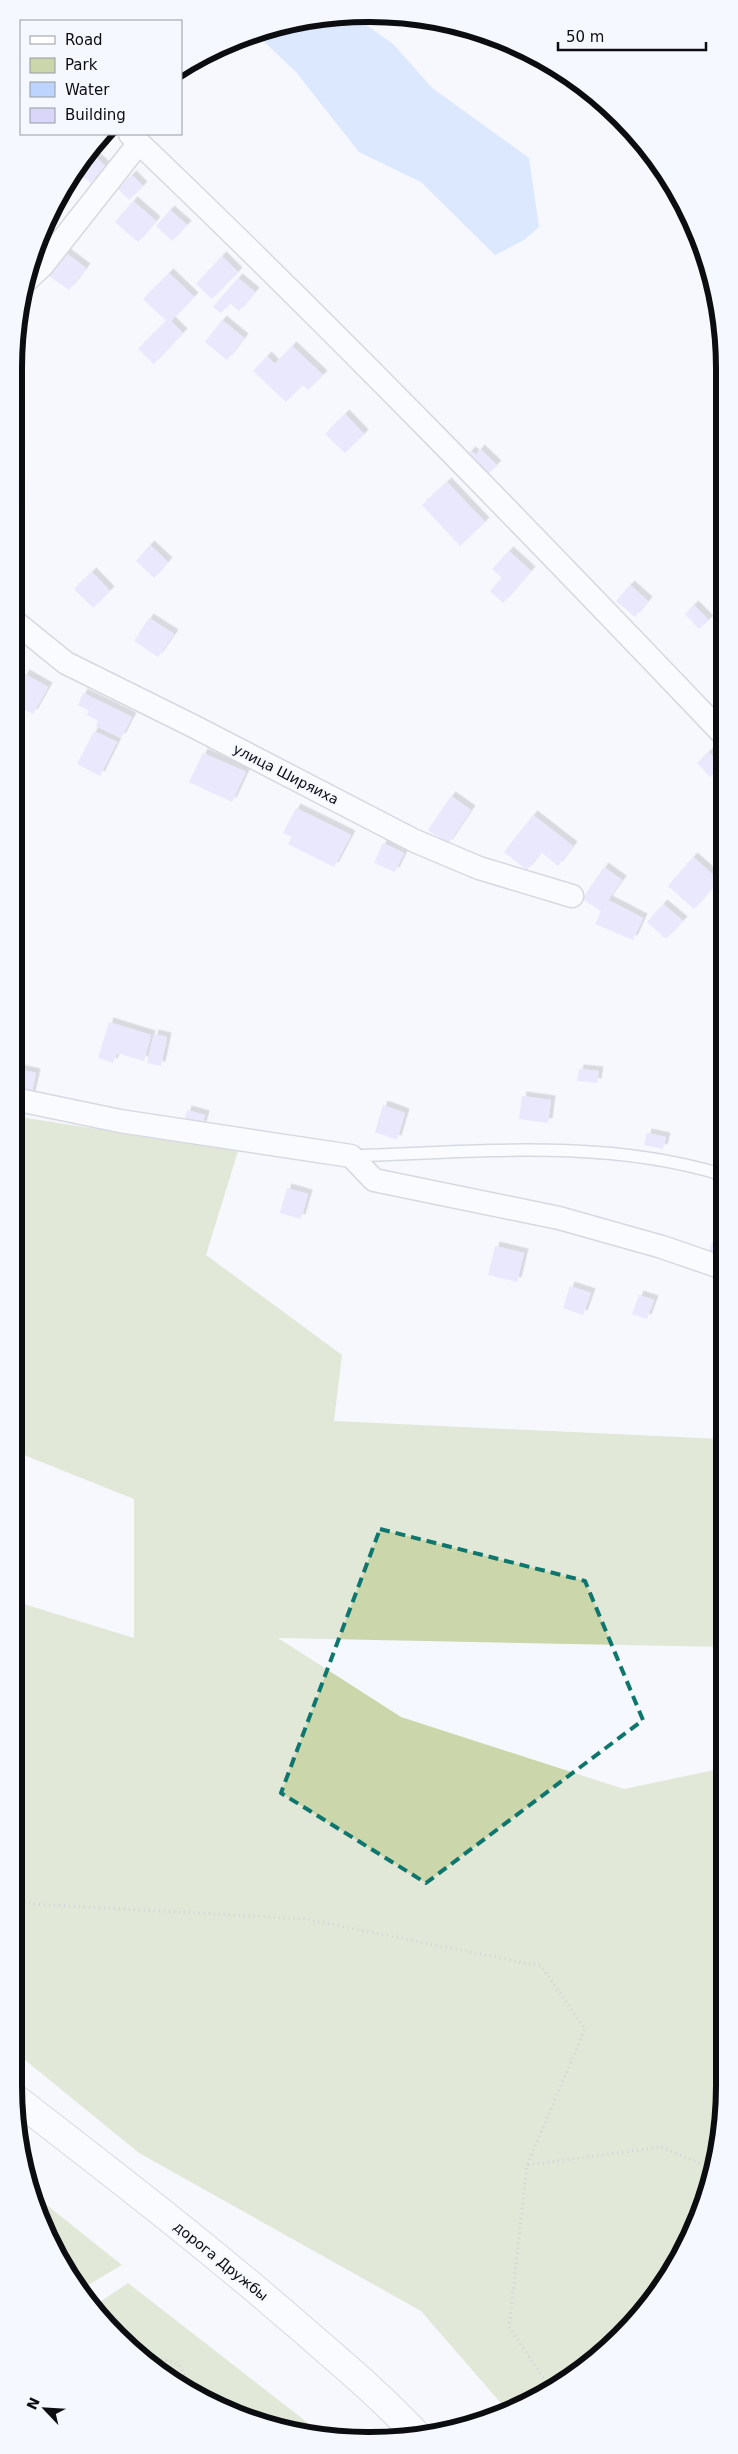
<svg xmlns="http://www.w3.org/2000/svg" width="738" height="2454" font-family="'DejaVu Sans',sans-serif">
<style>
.green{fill:#cbd6ab}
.water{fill:#bcd4ff}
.building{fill:#dad6fa;filter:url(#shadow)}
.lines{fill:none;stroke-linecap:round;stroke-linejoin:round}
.lane-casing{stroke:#b0b4be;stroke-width:14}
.street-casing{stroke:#b0b4be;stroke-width:25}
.primary-casing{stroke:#b0b4be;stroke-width:30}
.path{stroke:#a1a4a9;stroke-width:3;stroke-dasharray:1 4;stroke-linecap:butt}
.lane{stroke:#fff;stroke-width:11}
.street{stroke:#fff;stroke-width:22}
.primary{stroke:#fff;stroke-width:28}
.marked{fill:none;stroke:#0f766e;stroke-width:4;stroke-dasharray:10 6;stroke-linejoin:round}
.labels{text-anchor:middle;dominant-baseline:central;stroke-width:4.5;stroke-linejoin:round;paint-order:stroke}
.street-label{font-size:14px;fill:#0c0d10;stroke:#f5f8fe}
.rim{fill:none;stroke:#0c0d10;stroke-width:6}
</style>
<defs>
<filter id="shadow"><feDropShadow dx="4.5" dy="-4.5" stdDeviation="0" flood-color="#0004"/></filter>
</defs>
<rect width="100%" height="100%" fill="#f5f8fe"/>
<path class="green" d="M14,1116L238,1151L206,1255L342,1355L334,1421L723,1439L724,1647L278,1638L401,1717L624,1789L724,1768V2085L717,2155L697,2221L664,2283L620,2336L567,2380L505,2408L421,2311L139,2153L14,2051V1601L134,1638V1499L14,1451Z
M33,2194L122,2265L83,2288L41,2221Z
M128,2283L326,2437L212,2403L153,2367L102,2319L94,2306Z"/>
<path class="water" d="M353,15L394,45L432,88L529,158L539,227L524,240L495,255L421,182L359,152L296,72L256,34L300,21Z"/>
<path class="building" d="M90,152L105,166L91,183L75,170Z
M132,175L143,186L129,200L118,189Z
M133,201L156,221L138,242L115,222Z
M170,210L187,225L172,241L156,226Z
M66,253L86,268L69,290L49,276Z
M222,256L238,272L212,299L196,284Z
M169,273L194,297L171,321L183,333L154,364L138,349L166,321L143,299Z
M238,278L255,292L239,311L230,303L221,313L213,307Z
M222,320L244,338L227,360L205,342Z
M292,346L323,375L308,390L302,385L286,402L253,371L267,356L275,364Z
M345,414L364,434L345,453L325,434Z
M480,449L497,465L483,479L463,460L471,451L476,455Z
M447,482L485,522L460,546L422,505Z
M150,545L168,562L154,578L136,561Z
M509,551L531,571L503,603L490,591L502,578L492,569Z
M92,572L110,591L93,608L74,589Z
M630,585L648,601L635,617L616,601Z
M694,605L709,620L699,629L685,614Z
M149,618L174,634L158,657L134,641Z
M25,674L48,687L33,714L14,704V695Z
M83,693L132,717L121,738L96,726L98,721L87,715L89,711L78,705Z
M94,731L117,742L100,776L77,764Z
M709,752L721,766L710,777L697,763Z
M203,753L246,772L232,802L189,782Z
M451,796L471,810L448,844L428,830Z
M296,808L351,835L334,867L288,844L292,837L283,833Z
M533,815L573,846L558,866L541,852L527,870L504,852Z
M383,843L404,853L395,872L374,863Z
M693,857L719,880L694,909L668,886Z
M604,867L622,880L608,900L643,918L633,940L595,924L601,911L582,899Z
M663,904L683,921L666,939L647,922Z
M109,1022L151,1035L144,1061L117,1053L113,1063L98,1058Z
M154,1034L167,1037L161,1066L147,1063Z
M14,1068L36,1073L31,1096L14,1092Z
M579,1069L599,1071L597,1083L577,1081Z
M522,1096L551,1100L548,1123L519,1119Z
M383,1105L405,1113L397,1140L375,1132Z
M187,1110L205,1115L202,1126L184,1121Z
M647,1133L666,1137L663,1149L644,1145Z
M717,1140L723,1141V1161L715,1160Z
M287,1188L308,1194L301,1219L280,1213Z
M712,1242L723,1245L721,1262L707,1257Z
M495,1246L524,1253L517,1282L488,1275Z
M570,1286L591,1293L583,1315L563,1308Z
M639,1295L654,1300L647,1319L632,1314Z"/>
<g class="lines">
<g class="lane-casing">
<path id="lane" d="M352,1156C475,1152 603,1138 723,1175"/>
</g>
<g class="street-casing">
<path id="street" d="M139,143C339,334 531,533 722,733
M26,281L42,266L139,143L130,134
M14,621L66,663L195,727L415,841L479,868L572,896
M14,1099L120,1121L351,1156L374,1180L559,1218L662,1247L723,1268"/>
</g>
<g class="primary-casing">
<path id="primary" d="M15,2098C112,2173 208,2247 301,2328C341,2363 381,2396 417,2435"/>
</g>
<path class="path" d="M14,1903L304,1919L541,1966L585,2029L527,2165L509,2327L550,2388
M528,2165L661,2147L713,2169
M137,2352L179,2364L192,2391"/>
<use href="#lane" class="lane"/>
<use href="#street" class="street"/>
<use href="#primary" class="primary"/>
</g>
<path d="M0 0H738V2454H0ZM380,1529L585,1581L643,1720L426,1883L281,1793Z" fill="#f5f8fe" fill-opacity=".55" fill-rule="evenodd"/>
<path class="marked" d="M380,1529L585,1581L643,1720L426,1883L281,1793Z"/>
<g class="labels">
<g class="street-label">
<text transform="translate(286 774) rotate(27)">улица Ширяиха</text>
<text transform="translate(221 2261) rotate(39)">дорога Дружбы</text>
</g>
</g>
<path d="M0 0H738V2454H0ZM368 22H370A346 346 0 0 1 716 368V2086A346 346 0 0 1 370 2432H368A346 346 0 0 1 22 2086V368A346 346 0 0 1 368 22Z" fill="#f5f8fe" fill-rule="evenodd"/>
<path class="rim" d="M368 22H370A346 346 0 0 1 716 368V2086A346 346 0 0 1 370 2432H368A346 346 0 0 1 22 2086V368A346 346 0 0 1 368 22Z"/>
<rect x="20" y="20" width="162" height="115" fill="#f5f8fe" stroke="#989a9f"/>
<rect x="30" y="36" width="25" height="8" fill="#ffffff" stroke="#989a9f"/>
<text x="65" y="45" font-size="15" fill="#0c0d10">Road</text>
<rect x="30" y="58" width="25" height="15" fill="#cbd6ab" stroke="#989a9f"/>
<text x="65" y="70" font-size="15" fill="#0c0d10">Park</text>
<rect x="30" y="82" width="25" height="15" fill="#bcd4ff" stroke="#989a9f"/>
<text x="65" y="95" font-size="15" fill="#0c0d10">Water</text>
<rect x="30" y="108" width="25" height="15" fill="#dad6fa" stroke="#989a9f"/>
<text x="65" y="120" font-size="15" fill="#0c0d10">Building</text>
<g transform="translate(45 2409) rotate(295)" stroke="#f5f8fe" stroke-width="4" paint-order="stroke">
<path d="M0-4L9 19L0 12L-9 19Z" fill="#0c0d10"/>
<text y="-8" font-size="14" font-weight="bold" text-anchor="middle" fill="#0c0d10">N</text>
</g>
<path d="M558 42v8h148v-8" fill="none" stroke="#0c0d10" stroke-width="2.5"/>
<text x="566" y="42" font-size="15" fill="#0c0d10" stroke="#f5f8fe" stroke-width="4" paint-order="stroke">50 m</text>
</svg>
